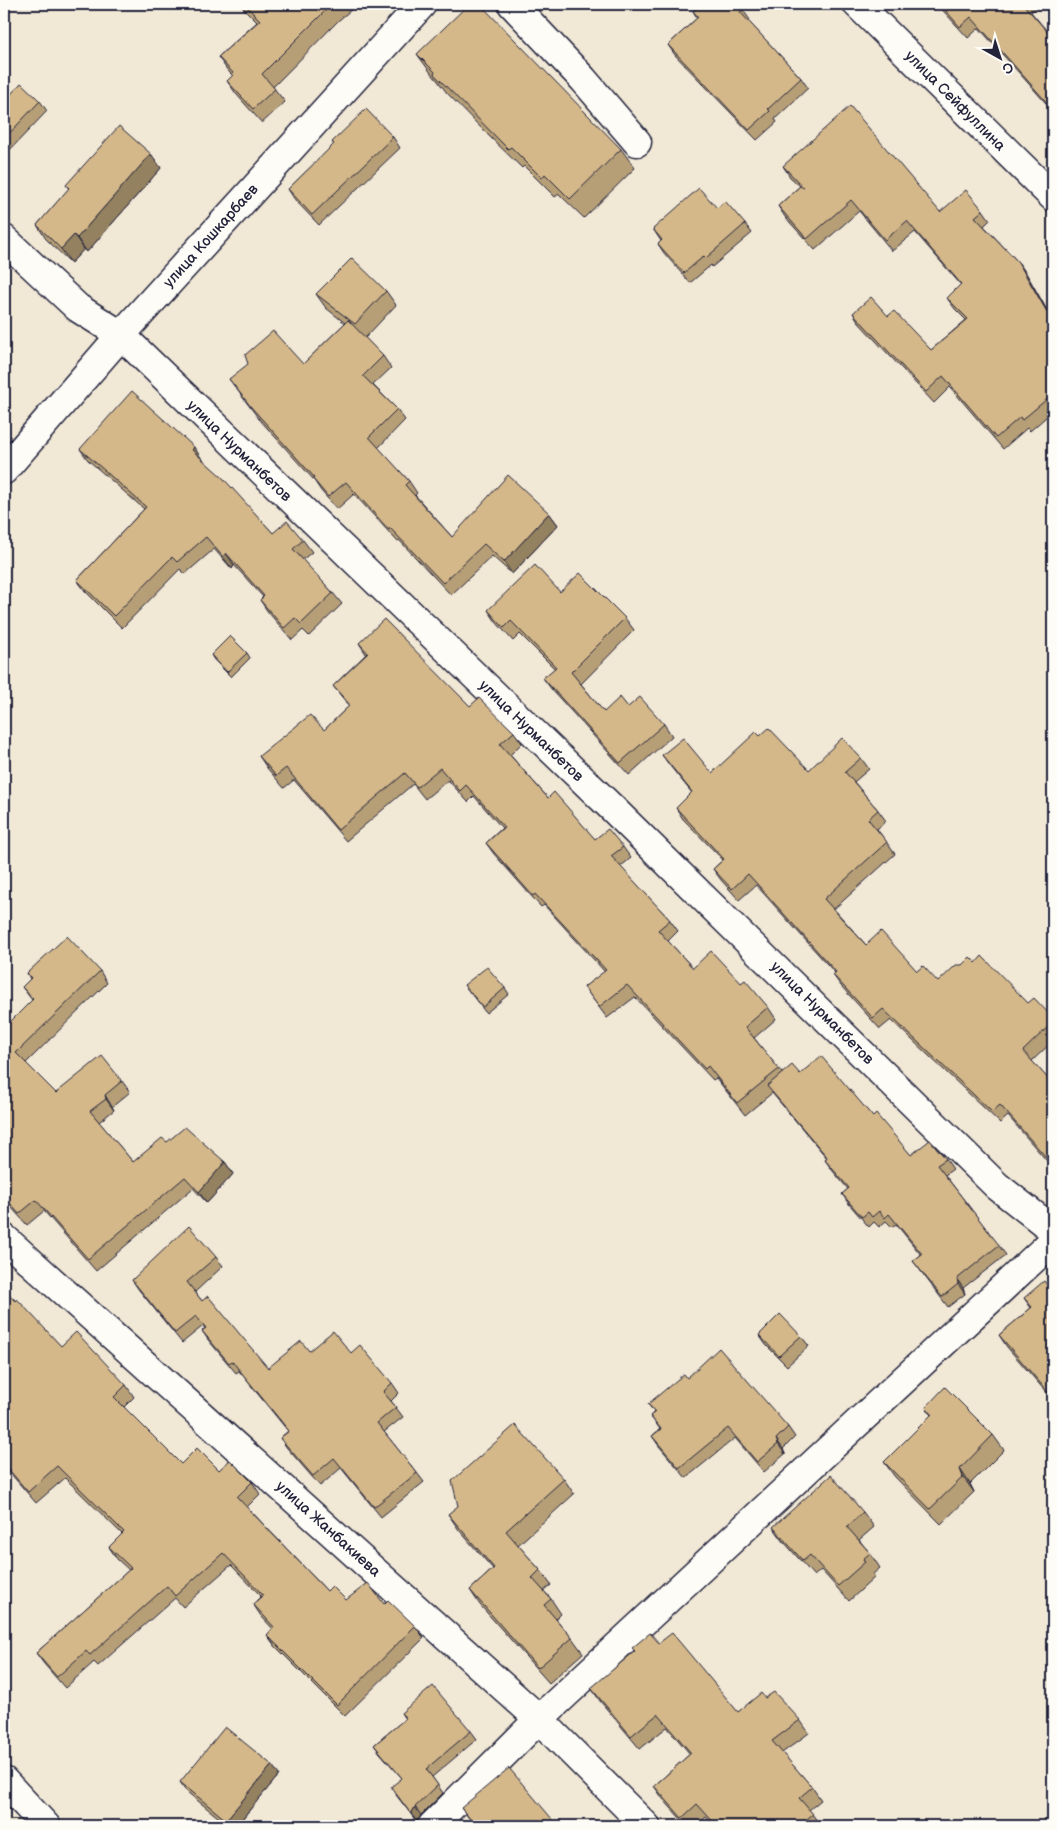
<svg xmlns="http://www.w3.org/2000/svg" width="1057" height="1830" font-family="'Balsamiq Sans',sans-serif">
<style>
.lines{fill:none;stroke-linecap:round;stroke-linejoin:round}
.minor-casing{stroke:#22223b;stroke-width:31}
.tertiary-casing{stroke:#22223b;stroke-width:31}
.minor{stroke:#fdfcf7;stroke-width:28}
.tertiary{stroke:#fdfcf7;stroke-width:28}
.wall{fill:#b69e76;stroke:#22223b}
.shaded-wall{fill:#948160;stroke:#22223b}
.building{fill:#d4b889;stroke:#22223b}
.labels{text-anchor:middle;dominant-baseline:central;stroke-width:4;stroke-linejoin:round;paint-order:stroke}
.street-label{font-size:15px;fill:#22223b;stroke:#fdfcf7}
</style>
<rect width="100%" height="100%" fill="#f1e8d6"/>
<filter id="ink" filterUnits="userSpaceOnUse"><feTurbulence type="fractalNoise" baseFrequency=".02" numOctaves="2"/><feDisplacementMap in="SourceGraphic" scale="10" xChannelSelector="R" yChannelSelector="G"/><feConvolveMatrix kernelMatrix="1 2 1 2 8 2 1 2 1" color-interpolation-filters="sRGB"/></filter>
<g filter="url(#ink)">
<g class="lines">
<g class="minor-casing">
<path id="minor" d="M512,4L583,79L637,142
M4,239L78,308L121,335L610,806L997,1186L1053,1230
M4,470L121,335L422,4
M4,1238L539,1719L646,1826
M4,1781L46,1826
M432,1826L539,1719L1053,1241"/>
</g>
<g class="tertiary-casing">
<path id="tertiary" d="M857,4L1053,197"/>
</g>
<use href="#minor" class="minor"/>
<use href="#tertiary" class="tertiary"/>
</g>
<path class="wall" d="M239,4H358L339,20L273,87L285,102L262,123L237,95L227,81L233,76L228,71L218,57L257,22Z
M937,4H1040L1031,12L1053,38V111L979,28L968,38Z
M743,10L750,20L748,21L801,78L808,88L775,119L777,122L757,140L675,55L668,45L697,18L693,11Z
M417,54L621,149L635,168L584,218L559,194L555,197L524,166L522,168L487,134L447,93L438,81L431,73Z
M40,101L47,111L7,153L4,150V102Z
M393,137L400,148L319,225L295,200L288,189L334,145L332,142Z
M151,154L161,168L87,252L84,249L71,263L46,239L37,225L69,189L66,185Z
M783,166L940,212L983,210L990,220L984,226L1018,262L1026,273L1051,317L1053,314V411L1030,431L1027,428L1003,449L950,387L934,403L860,324L853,313L888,316L931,350L966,320L955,309L947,298L961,285L915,232L892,251L859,211L815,250L785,217L778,206L800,186L790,177Z
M717,208L745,224L752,233L712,267L711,265L690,283L664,253L658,244L661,241L653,229Z
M386,291L396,305L365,338L383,356L391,368L373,385L397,409L405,420L378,448L409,481L417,493L415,495L452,537L549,513L558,525L512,574L492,556L451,595L399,540L397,541L354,494L337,509L321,491L313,479L259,419L229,379L303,364L345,323L326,308L316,294Z
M80,449L202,459L273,533L303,540L312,552L302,560L333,593L342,604L309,636L303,630L292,640L268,612L260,600L263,597L234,565L232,569L214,549L185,574L180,569L122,628L85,591L77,580L144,509L88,460Z
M560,592L625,618L634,630L581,684L604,712L628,707L664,724L672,736L629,775L552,690L543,678L555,669L520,634L513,641L496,622L488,610Z
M359,643L514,732L522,743L510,755L548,798L595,839L623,847L631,858L620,867L670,920L678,931L668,941L693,968L741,983L768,1007L776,1019L754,1038L782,1073L800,1074L873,1117L911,1155L946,1159L953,1169L945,1175L1006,1255L963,1288L965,1294L948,1307L913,1261L921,1255L896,1224L892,1227L886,1221L879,1227L874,1222L869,1227L849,1204L842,1194L848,1189L832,1170L825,1160L827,1158L772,1093L745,1115L716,1078L713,1080L635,997L607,1018L584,987L605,972L544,905L541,907L494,854L486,843L502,828L474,796L468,802L448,780L425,799L413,784L346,841L294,780L284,788L267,768L259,756L324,730L349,706L342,697L333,686L366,654Z
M247,653L250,658L231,677L214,660L211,655Z
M760,736L809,770L861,758L869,769L854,782L878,810L886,821L877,829L895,854L834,909L866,945L938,982L962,965L976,963L1028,1003L1053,1018V1041L1032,1061L1053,1084V1168L1008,1116L1000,1123L891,1020L880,1029L841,986L833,975L835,973L756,885L739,900L721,880L713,869L723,860L683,819L676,808L692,793L670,766L662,755L712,773Z
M100,971L107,983L26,1063L56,1093L122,1081L130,1092L112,1107L114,1110L99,1122L133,1162L167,1142L225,1162L233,1174L207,1203L193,1188L96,1271L44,1211L27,1225L11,1207L4,1196V1028L32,1000L22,987L30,979L27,973Z
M464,985L505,988L509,994L486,1013Z
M216,1257L223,1266L195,1292L202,1301L268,1368L309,1351L351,1353L392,1383L399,1393L391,1401L403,1417L384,1432L417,1473L424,1482L381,1517L341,1468L320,1486L287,1448L280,1438L288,1431L239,1371L236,1373L209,1341L202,1331L205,1329L203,1326L182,1343L139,1290L132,1280Z
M4,1289L61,1346L126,1385L134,1397L124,1407L181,1464L219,1470L252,1482L260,1494L247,1507L327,1591L346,1600L384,1604L415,1626L424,1638L345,1716L275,1646L267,1635L273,1629L261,1616L253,1604L261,1596L231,1565L183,1607L175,1598L98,1666L94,1662L65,1688L44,1664L36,1653L129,1570L117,1559L109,1547L122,1534L65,1478L36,1503L4,1466V1410L6,1408L4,1405Z
M1053,1292V1400L1007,1347L999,1335L1031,1308L1024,1298Z
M759,1335L801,1336L809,1346L787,1366L766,1345Z
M687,1378L788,1427L795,1437L783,1449L785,1454L764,1472L735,1438L686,1478L659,1446L652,1436L660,1429L650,1416L654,1412L648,1404Z
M926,1407L993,1435L1004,1450L970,1484L974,1492L941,1524L895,1477L884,1462L931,1415Z
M564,1479L574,1494L518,1545L540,1570L551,1585L544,1591L551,1599L561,1614L556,1619L572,1638L583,1653L549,1683L480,1605L470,1590L493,1569L459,1530L448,1514Z
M863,1512L874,1527L859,1540L870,1553L880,1568L873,1574L875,1577L849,1601L821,1570L814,1576L784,1542L773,1527Z
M659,1643L738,1712L765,1698L800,1720L809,1733L782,1753L812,1787L821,1800L809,1810L821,1826H714L706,1817L696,1826H687L663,1799L654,1786L690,1754L667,1727L640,1749L600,1701L591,1688Z
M401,1713L471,1731L477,1739L432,1777L443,1793L421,1815L417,1822L396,1795L402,1778L380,1753L374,1745L405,1719Z
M279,1775L236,1826H229L187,1792L180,1782Z
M461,1808L558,1826H475Z"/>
<path class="shaded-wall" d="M151,154L161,168L87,252L77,238Z
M74,235L84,249L71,263L61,249Z
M1018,262L1026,273L1053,321L1050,317Z
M194,447L202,459L200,462L192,450Z
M549,513L558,525L512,574L504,562Z
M226,553L234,565L232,569L223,557Z
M105,1095L112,1107L114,1110L106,1099Z
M225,1162L233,1174L207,1203L199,1192Z
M957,1279L963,1288L965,1294L958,1284Z
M776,1439L783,1449L785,1454L778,1444Z
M960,1469L970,1484L974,1492L963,1477Z
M272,1765L279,1775L236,1826H231L226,1820Z
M415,1807L421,1815L417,1822L411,1814Z"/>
<path class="building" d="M244,4H332L262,74L275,89L253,109L227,81L234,74L218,57L260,20Z
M469,4H480L621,149L570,199L545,174L542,178L511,147L508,149L434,74L435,72L417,54Z
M701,4H737L743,10L740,12L801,78L768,109L770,111L749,130L668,45L698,17L693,11Z
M940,4H1023L1053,38V105L1051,107L971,17L960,27Z
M21,83L40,101L4,139V102Z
M850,106L940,212L966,190L983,210L975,217L1018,262L1050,317L1053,314V394L1022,420L1020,417L996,438L943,376L926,392L853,313L871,297L888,316L894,311L931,350L968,319L947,298L961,284L907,221L885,240L851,200L807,239L778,206L800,186L804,188L783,166Z
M366,109L393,137L312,215L288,189L334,144L332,142Z
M119,126L151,154L77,238L74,235L61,249L37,225L69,188L66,185Z
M699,188L717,208L725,201L745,224L706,258L704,256L684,273L658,244L662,240L653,229Z
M352,258L386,291L355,324L316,294Z
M348,320L383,356L363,376L397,409L369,437L409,481L405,485L452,537L508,475L549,513L504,562L484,544L443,583L390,528L389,530L346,482L328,497L313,479L314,477L251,407L229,379L248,364L245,355L273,331L303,364Z
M132,391L194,447L192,450L222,477L273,533L287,521L303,540L293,549L333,593L301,624L295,618L284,628L260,600L264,596L226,553L223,557L206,537L177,562L172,557L114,616L77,580L146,507L80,449Z
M535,565L560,592L580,573L625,618L571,672L604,712L620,697L628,707L640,697L664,724L620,763L543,678L556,667L511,621L504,628L488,610Z
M384,619L470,706L479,698L514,732L500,744L548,798L554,792L595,839L608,829L623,847L611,856L670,920L658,930L693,968L711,951L741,983L745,980L768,1007L745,1027L779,1069L737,1103L708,1066L705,1069L627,985L599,1007L584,987L606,970L535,894L533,896L486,843L504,827L466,785L460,791L440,768L417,787L405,773L338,830L286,768L276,776L259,756L310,715L324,730L350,705L333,686L368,653L359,643Z
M230,636L247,653L227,672L211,655Z
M769,728L809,770L842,738L861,758L845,772L878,810L868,819L887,842L824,899L866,945L881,931L917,971L923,966L938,982L956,965H962L970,957L976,963L982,956L1028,1003L1034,998L1053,1018V1022L1023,1051L1053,1084V1165L1000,1105L992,1112L883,1009L873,1018L833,975L836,972L748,874L732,889L713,869L724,859L676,808L692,792L662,755L683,738L712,773L756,732L760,736Z
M67,936L100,971L16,1053L56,1093L102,1056L122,1081L105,1095L106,1099L90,1111L133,1162L162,1138L167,1142L185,1127L225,1162L199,1192L185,1177L88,1259L36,1200L19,1214L4,1196L5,1194L4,1192V1028L33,999L22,987L31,978L27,973Z
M487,967L505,988L483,1007L464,985Z
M821,1056L873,1117L876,1114L911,1155L930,1140L946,1159L937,1165L999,1245L957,1279L958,1284L942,1297L913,1261L922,1254L889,1214L885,1218L879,1211L872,1217L868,1212L862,1217L842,1194L849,1188L825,1160L827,1157L767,1086L792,1065L800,1074Z
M189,1226L216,1257L187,1282L202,1301L208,1296L268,1368L301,1341L309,1351L333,1331L351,1353L360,1345L392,1383L383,1392L396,1407L377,1423L417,1473L374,1507L334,1458L313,1476L280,1438L289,1431L232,1361L229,1363L202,1331L206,1328L196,1316L175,1333L132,1280Z
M1044,1281L1053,1292V1398L999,1335L1032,1307L1024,1298Z
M4,1289L15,1301L17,1299L61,1346L76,1332L126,1385L114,1397L181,1464L197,1448L219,1470L230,1460L252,1482L237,1497L327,1591L332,1586L346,1600L368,1583L384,1604L388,1600L415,1626L337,1705L267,1635L274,1627L253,1604L263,1595L223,1553L175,1596L167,1586L90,1655L86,1651L57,1677L36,1653L131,1568L109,1547L124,1532L57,1466L28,1492L4,1464V1410L8,1406L4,1402Z
M780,1314L801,1336L779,1356L759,1335Z
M719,1348L788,1427L776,1439L778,1444L757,1462L728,1428L679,1468L652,1436L661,1429L650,1416L655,1412L648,1404L684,1374L687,1378Z
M945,1387L993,1435L960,1469L963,1477L930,1509L884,1462L932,1414L926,1407Z
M515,1425L564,1479L506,1531L540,1570L532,1578L551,1599L544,1605L572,1638L538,1668L470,1590L494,1568L448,1514L458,1506L452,1481Z
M831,1475L863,1512L847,1527L870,1553L863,1559L865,1562L838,1586L810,1555L803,1561L773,1527Z
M650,1633L659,1643L672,1633L738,1712L761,1693L765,1698L774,1692L800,1720L772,1741L812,1787L799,1798L813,1814L798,1826H717L697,1804L682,1818L654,1786L691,1753L658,1714L631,1736L591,1688L635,1651L632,1648Z
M433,1686L471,1731L426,1769L438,1785L415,1807L411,1814L391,1787L402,1778L374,1745L406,1718L401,1713Z
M225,1727L272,1765L226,1820L180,1782Z
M509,1768L558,1826H476L461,1808Z"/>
</g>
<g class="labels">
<g class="street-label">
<text transform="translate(955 101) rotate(45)">улица Сейфуллина</text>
<text transform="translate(211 236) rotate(-48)">улица Кошкарбаев</text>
<text transform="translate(239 451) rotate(44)">улица Нурманбетов</text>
<text transform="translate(531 731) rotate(44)">улица Нурманбетов</text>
<text transform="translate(822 1013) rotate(45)">улица Нурманбетов</text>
<text transform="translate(328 1529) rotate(42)">улица Жанбакиева</text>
</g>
</g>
<rect width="1057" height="1830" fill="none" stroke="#fdfcf7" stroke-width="20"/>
<rect x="10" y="10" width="1037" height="1810" fill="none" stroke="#22223b" stroke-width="2" filter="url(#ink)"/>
<g transform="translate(1000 58) rotate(141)" stroke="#fdfcf7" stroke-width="4" paint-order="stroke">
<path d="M0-4L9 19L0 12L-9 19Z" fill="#22223b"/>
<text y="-8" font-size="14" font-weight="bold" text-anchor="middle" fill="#22223b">С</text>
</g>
</svg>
